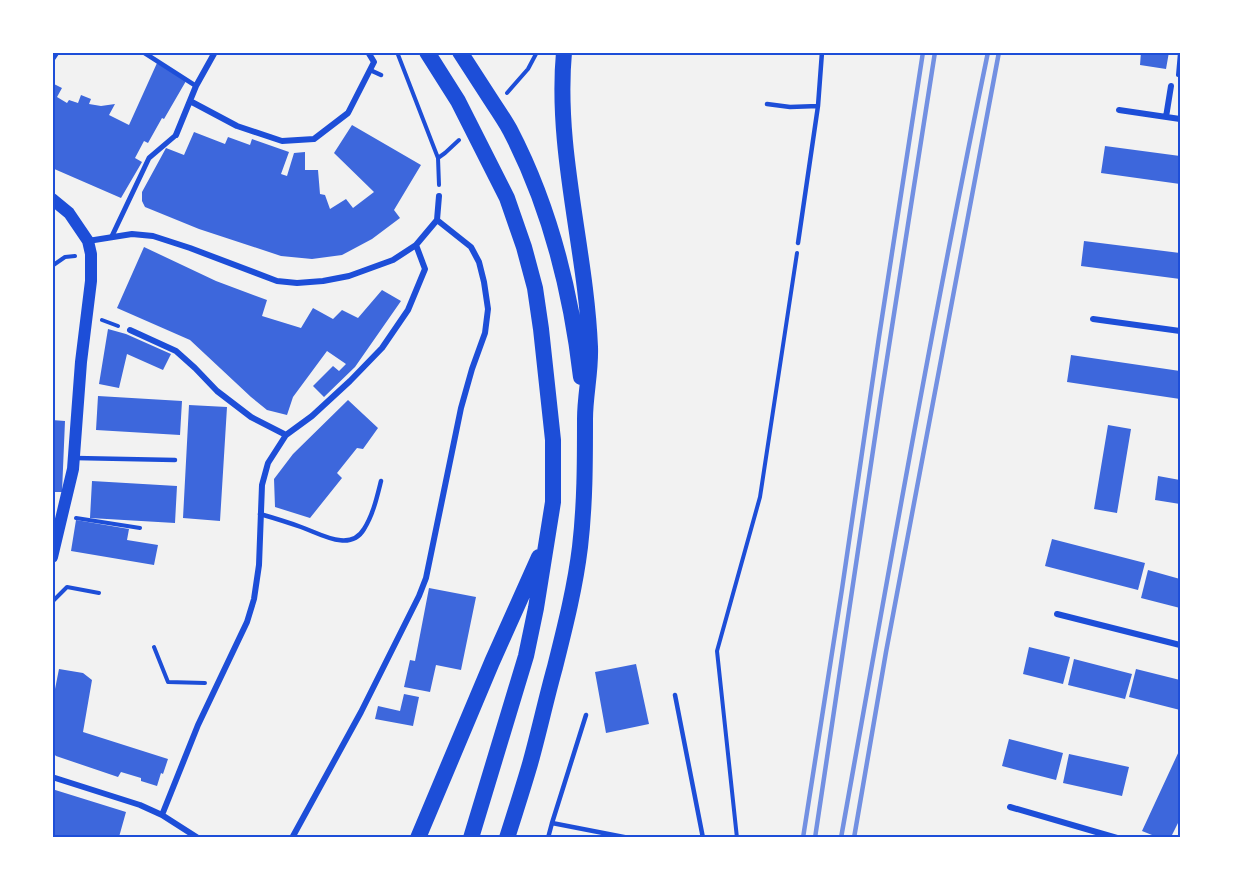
<svg xmlns="http://www.w3.org/2000/svg" width="1233" height="890" font-family="Manrope,sans-serif">
<style>
.building{fill:#3d67dc}
.lines{fill:none;stroke-linecap:round;stroke-linejoin:round}
.path{stroke:#1d4ed8;stroke-width:4}
.service{stroke:#1d4ed8;stroke-width:4.5}
.pedestrian{stroke:#1d4ed8;stroke-width:5}
.minor{stroke:#1d4ed8;stroke-width:6}
.secondary{stroke:#1d4ed8;stroke-width:12}
.trunk{stroke:#1d4ed8;stroke-width:16}
.rail{stroke:#7290e2;stroke-width:4.5}
.neatline{fill:none;stroke:#1d4ed8;stroke-width:2}
</style>
<rect width="100%" height="100%" fill="#f2f2f2"/>
<path class="building" d="M1141,52H1169L1166,69L1140,65Z
M157,63L186,81L164,119L162,118L148,143L144,141L135,158L142,162L121,198L52,168V83L62,88L57,97L67,103L69,100L78,103L81,95L91,99L89,104L101,106L115,104L109,115L129,125Z
M352,125L421,165L394,210L400,218L372,239L342,255L312,259L281,256L199,229L145,207L142,201V192L166,148L184,155L194,132L225,144L228,137L250,145L252,139L289,152L281,174L287,176L294,153L305,152V170H318L320,194L325,195L330,209L346,199L353,208L374,192L334,153Z
M1105,146L1180,156V184L1101,173Z
M1084,241L1180,253V279L1081,266Z
M144,247L216,281L267,300L262,316L301,328L313,308L333,319L342,310L358,318L382,290L401,301L355,367L324,397L313,386L333,366L339,371L346,364L327,351L293,397L287,415L267,410L251,397L190,340L117,308Z
M108,329L126,334L171,354L163,370L127,354L119,388L99,384Z
M1071,355L1180,371V399L1067,382Z
M98,396L182,401L180,435L96,430Z
M348,400L378,428L363,449L357,448L337,473L342,478L310,518L275,507L274,479L293,454Z
M189,405L227,407L220,521L183,518Z
M52,420L65,421L62,492H52Z
M1108,425L1131,429L1117,513L1094,509Z
M1158,476L1180,480V504L1155,500Z
M92,481L177,486L175,523L90,518Z
M76,520L129,529L127,540L158,545L154,565L71,551Z
M1052,539L1145,563L1138,590L1045,566Z
M1148,570L1180,579V608L1141,598Z
M429,588L476,597L461,670L436,665L430,692L404,687L410,660L415,661Z
M1029,647L1070,657L1063,684L1023,674Z
M1074,659L1132,674L1125,699L1068,685Z
M636,664L649,724L606,733L595,672Z
M59,669L83,673L92,680L83,732L168,759L163,774L161,773L157,786L141,781V778L121,772L118,777L56,756L52,752V704Z
M1136,669L1180,680V710L1129,697Z
M404,694L419,697L413,726L375,719L378,706L400,711Z
M1009,739L1063,753L1056,780L1002,766Z
M1180,749V819L1171,837H1157L1142,831Z
M1069,754L1129,767L1122,796L1063,783Z
M52,789L126,812L119,837H62L52,835Z"/>
<g class="lines">
<path class="path" d="M397,52L438,158L439,185
M52,61L58,52
M1178,75L1180,52
M507,93L528,69L537,52
M438,158L445,153L459,140
M52,266L65,257L75,256
M102,320L118,326
M76,518L140,528
M52,602L67,587L99,593
M154,647L168,682L205,683
M737,838L717,651L760,497L797,253"/>
<path class="service" d="M143,52L196,86
M370,70L381,75
M767,104L790,107L818,106
M798,243L818,106L822,52
M75,458L175,460
M260,514C274,518 287,522 301,527C319,533 350,553 364,529C373,515 377,497 381,481
M675,695L703,838
M552,823L586,715
M548,838L552,823L629,838"/>
<path class="pedestrian" d="M112,236L149,158L176,135"/>
<path class="minor" d="M190,101L237,126L282,141L314,139L348,113L374,62L368,52
M1119,110L1180,119
M1166,117L1171,86
M176,135L196,86L215,52
M88,241L132,234L153,236L190,248L277,281L297,283L323,281L349,276L393,260L416,245L437,220L439,196
M1093,319L1180,331
M130,330L176,351L195,368L217,391L251,417L286,435
M1057,614L1180,645
M52,777L140,805L162,815L198,838
M1010,807L1117,838
M162,815L198,725L247,622L254,599L259,565L262,485L268,463L286,435L312,416L350,381L382,348L408,310L425,269L416,245
M292,838L361,712L419,596L426,578L461,408L472,369L485,333L488,309L484,282L479,262L471,247L437,220"/>
<path class="secondary" d="M52,199L69,213L88,241L91,254V281L81,362L73,469L52,557"/>
<path class="trunk" d="M427,52L458,101L507,198L524,247L535,288L541,329L553,440V502L536,608L526,656L471,838
M460,52C471,69 482,86 493,103C499,112 505,121 510,130C550,207 571,291 581,377
M418,838L492,662L539,557
M507,838C515,813 523,788 530,764C539,732 546,699 555,667C565,627 575,588 580,547C585,504 585,462 585,419C585,395 591,371 590,347C586,249 555,151 564,52"/>
<path class="rail" d="M803,838L842,589L879,337L923,52
M815,838L881,397L935,52
M841,838C888,575 934,313 988,52
M854,838L886,652L999,52"/>
</g>
<rect width="1233" height="890" fill="none" stroke="#ffffff" stroke-width="108"/>
<rect x="54" y="54" width="1125" height="782" class="neatline"/>
</svg>
